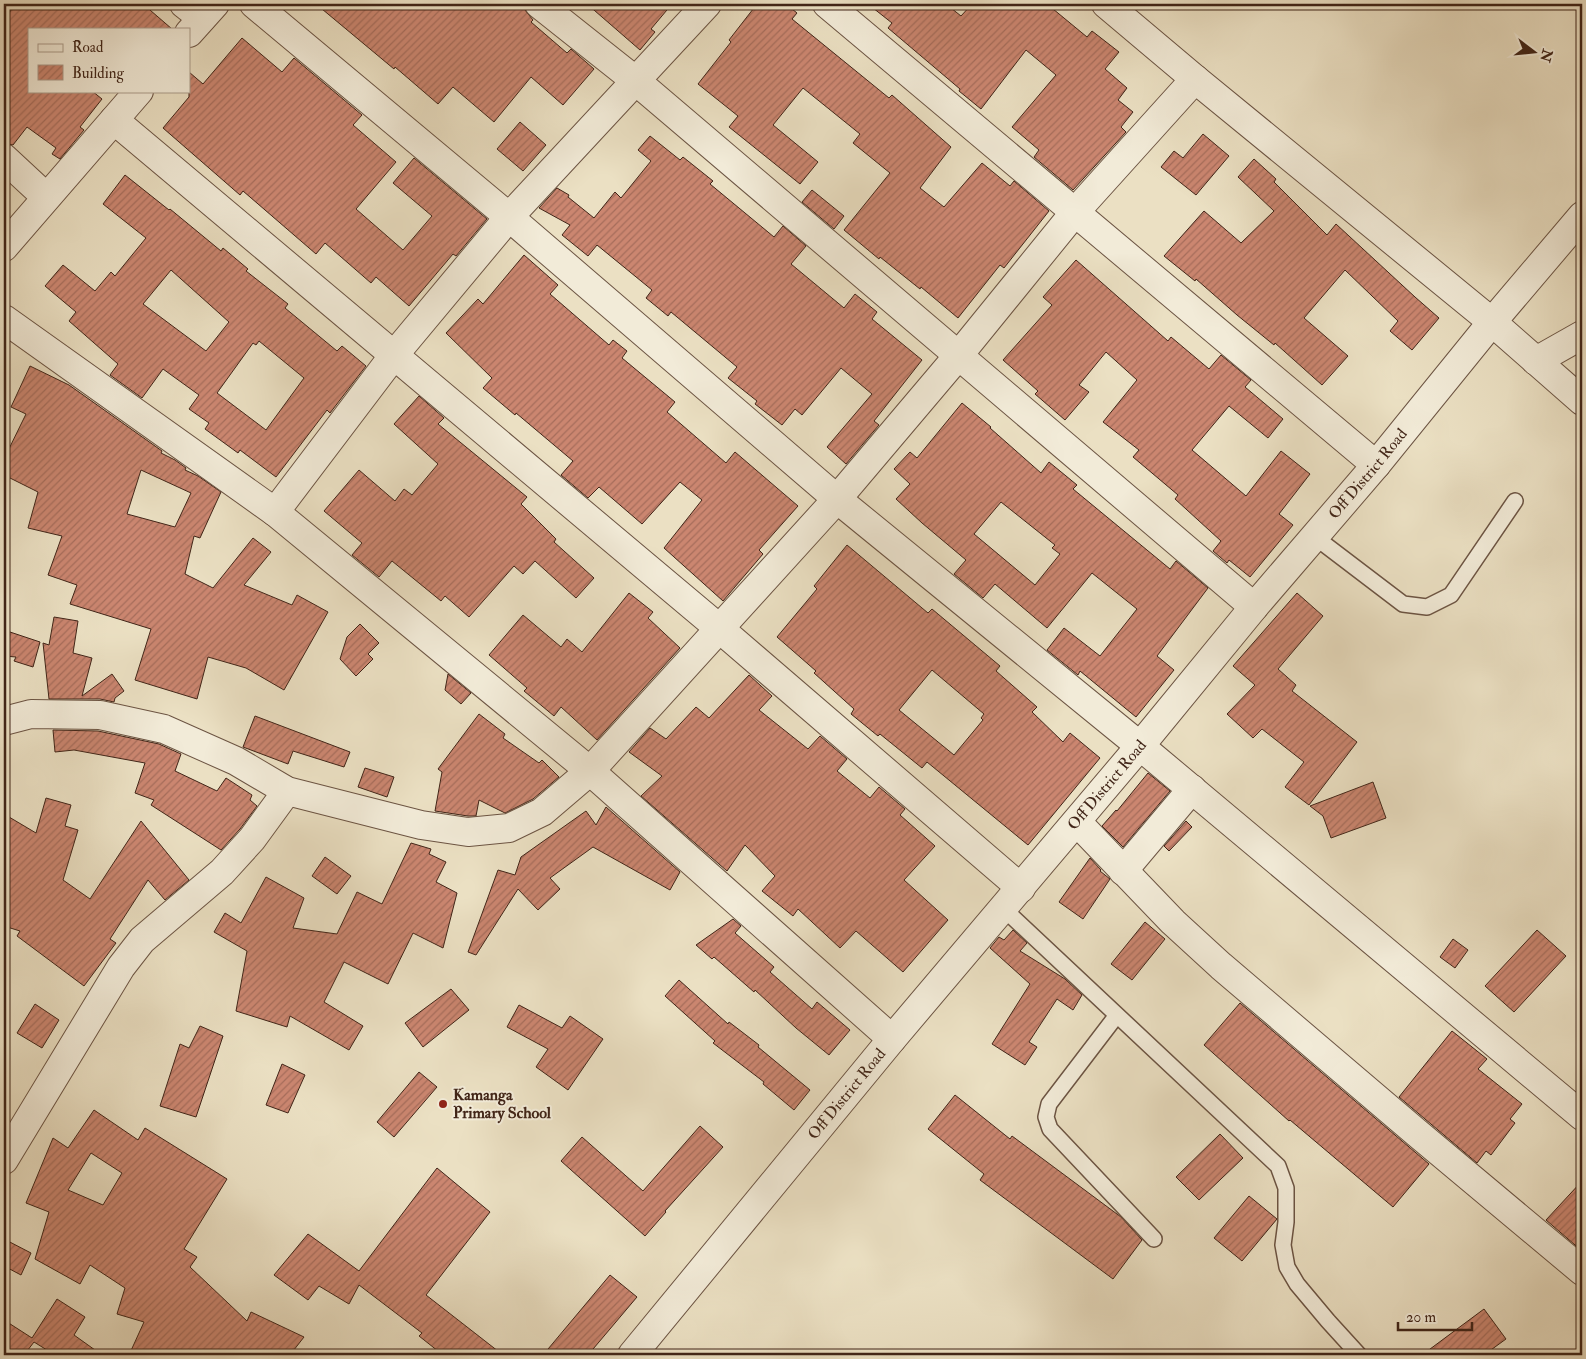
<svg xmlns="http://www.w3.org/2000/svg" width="1586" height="1359" font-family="'IM FELL Double Pica',serif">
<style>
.building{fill:url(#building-hatch);stroke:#412518;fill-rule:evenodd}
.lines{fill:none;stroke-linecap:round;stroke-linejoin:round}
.service-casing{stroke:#6c5443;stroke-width:18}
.minor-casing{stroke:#6c5443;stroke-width:30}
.service{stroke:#f2ebd8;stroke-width:15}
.minor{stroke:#f2ebd8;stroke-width:28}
.poi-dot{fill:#8f2418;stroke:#f2ebd8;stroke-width:2}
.labels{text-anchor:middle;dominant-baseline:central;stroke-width:4;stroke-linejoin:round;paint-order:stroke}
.street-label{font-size:16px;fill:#412518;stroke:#f2ebd8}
.poi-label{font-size:16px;font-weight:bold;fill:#412518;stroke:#f2ebd8;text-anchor:start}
</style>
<defs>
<pattern id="building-hatch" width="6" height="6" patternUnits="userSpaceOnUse" patternTransform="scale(1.25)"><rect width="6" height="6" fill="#cb8670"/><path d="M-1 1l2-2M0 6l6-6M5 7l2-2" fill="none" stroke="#a66d5b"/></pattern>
</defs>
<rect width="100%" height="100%" fill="#ebe0c3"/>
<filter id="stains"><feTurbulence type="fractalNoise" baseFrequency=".004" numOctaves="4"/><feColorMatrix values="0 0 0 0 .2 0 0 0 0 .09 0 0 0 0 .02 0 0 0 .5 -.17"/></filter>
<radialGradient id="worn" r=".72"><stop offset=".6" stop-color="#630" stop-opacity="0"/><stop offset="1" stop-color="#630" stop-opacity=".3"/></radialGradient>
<path class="building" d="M16,4H143L172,29H29V91H92L102,99L80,127L84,130L60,159L52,154L56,148L27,127L13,145L4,143V19Z
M316,4H524L525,10L533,20L531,22L567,53L571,49L594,69L563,105L531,77L494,122L453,87L438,104L395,67L394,69Z
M587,4H672L651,29L655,32L640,50Z
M757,4H786L797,13L792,19L889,98L892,95L951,147L920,188L944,207L982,163L1010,186L1014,181L1049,211L1004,268L1000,265L958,318L921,287L920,289L880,257L879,259L844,230L890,173L853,143L860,134L803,88L773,125L818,162L800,184L729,127L738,116L698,84L731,42L729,40Z
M868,4H946L961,16L972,4H1047L1087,37L1092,31L1119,52L1105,69L1127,88L1118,100L1133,112L1121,127L1126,132L1073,190L1034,157L1039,150L1012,127L1056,75L1026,50L981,109L959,91L960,89L888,28L892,23Z
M242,38L282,72L294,58L362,115L353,125L396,162L356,209L403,250L432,216L393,183L414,158L487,219L456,256L453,254L409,306L376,277L371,283L325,243L316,254L243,191L240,195L163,128L189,97V72L203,84Z
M520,122L546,145L523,171L497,149Z
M1203,134L1229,156L1196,195L1161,167L1174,151L1183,158Z
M650,136L680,160L683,157L713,181L710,184L774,237L783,226L806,246L791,264L844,308L855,294L877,312L872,319L922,360L874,421L879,425L846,464L827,447L872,394L841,368L802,415L795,409L782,425L755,404L757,401L728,378L737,367L671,312L668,316L646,298L652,290L597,245L588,256L562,235L570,225L539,208L557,188L569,195L568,197L594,218L615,192L621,198L651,161L638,150Z
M1254,159L1276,179L1274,182L1327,235L1336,224L1415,297L1439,318L1412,350L1390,331L1398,321L1345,270L1304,318L1348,356L1322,385L1275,343L1274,345L1237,315L1196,279L1195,281L1164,256L1204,211L1241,243L1274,211L1238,177Z
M125,175L169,210L170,209L221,251L223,248L248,269L246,271L288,304L285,308L337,351L342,346L366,366L330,413L327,410L276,477L240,450L238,453L205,429L209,423L189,409L199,395L163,369L142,398L110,375L118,364L69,321L76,312L45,286L63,265L95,291L111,272L115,276L146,238L103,204ZM171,270L229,322L206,351L143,304ZM259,341L304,378L266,430L217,393L253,343L256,345Z
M812,190L844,216L834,229L802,202Z
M524,255L558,285L550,294L609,345L613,340L627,351L622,358L675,402L667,412L726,463L735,452L798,506L759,550L763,554L723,601L664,548L702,500L680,482L642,524L599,487L588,498L561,475L573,461L516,413L515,415L483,388L492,378L446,333L478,299L483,304Z
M1076,260L1168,341L1171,337L1209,369L1221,355L1251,380L1245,387L1283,419L1268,438L1229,406L1192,450L1246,496L1281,451L1310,474L1279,514L1293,525L1250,577L1229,560L1227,563L1213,551L1221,541L1175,499L1178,495L1133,457L1139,450L1103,422L1137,380L1106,352L1079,385L1089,392L1065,420L1035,394L1038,391L1003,360L1052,305L1043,297Z
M30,366L69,385L162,451L161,453L175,460L186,468L185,470L198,476L221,492L200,538L194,536L185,574L213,588L253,538L271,552L244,585L292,605L297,595L328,612L284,690L246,668L208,657L197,699L135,680L151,629L70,604L77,585L48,575L62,536L28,528L38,492L4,475V459L26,414L11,407ZM141,470L191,493L175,527L127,514Z
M419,396L444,418L438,424L527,497L521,504L556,539L554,542L594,578L576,598L535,561L523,574L514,566L469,617L445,596L441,601L392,561L379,577L352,555L362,543L324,511L359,470L395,501L404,489L412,495L438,464L394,424Z
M962,403L991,427L990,428L1041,473L1049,462L1077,485L1073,489L1170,569L1176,561L1208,588L1157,656L1174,670L1136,717L1080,671L1078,675L1047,650L1064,628L1100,656L1137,609L1092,573L1047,628L995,584L983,598L954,574L966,560L922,523L896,499L910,484L894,469L910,452L917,458ZM1001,502L1055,545L1052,548L1060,554L1035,585L974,534Z
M847,545L928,613L932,609L1000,666L996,671L1037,707L1032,712L1063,742L1070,733L1100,758L1028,845L927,762L922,768L880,734L878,736L851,714L854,709L814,673L816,671L777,637L817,589L814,586ZM932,670L984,714L981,718L983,720L954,755L899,710Z
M629,593L653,612L648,618L680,648L597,740L561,707L554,716L524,691L527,688L489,655L523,615L561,647L567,639L582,652Z
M1297,593L1323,616L1278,669L1296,685L1292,691L1357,742L1309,805L1285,787L1304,762L1262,729L1253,738L1227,714L1255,685L1233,666Z
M54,617L78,621L73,653L92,658L82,696L112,674L124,691L115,698L114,702L100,699H49L43,643L49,645Z
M360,624L379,643L368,654L373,659L356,676L340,659L347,637Z
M4,630L40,642L33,667L14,661L16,657L4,656Z
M448,674L471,693L461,704L445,690Z
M749,675L772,696L759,710L808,749L820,736L847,759L837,771L870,798L879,787L905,809L900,815L935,846L904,880L948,920L903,972L856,931L840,948L798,909L793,916L762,891L775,876L745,845L727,871L641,796L662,776L629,752L650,728L666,739L696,707L709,718Z
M479,714L505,734L503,738L539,763L542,760L559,777L533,799L505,813L479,800L476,816H468L435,811L442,772L438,769Z
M255,716L350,752L344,767L293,751L288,764L243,747Z
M53,730L98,731L159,744L181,754L175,771L217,791L226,778L252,795L250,800L257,806L240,829L221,850L151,805L154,800L135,793L145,763L74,750L55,752Z
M365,768L394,777L387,797L358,787Z
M1148,773L1170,791L1123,847L1102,826L1116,810L1117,811Z
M1373,782L1386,818L1331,838L1323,816L1310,806Z
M46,798L71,805L65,826L78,830L63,880L90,899L141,821L189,880L165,900L148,880L110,939L116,943L84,986L17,936L20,931L4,926V814L36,833Z
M606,807L680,872L670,890L593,847L550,878L560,889L538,910L518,889L476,955L468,952L498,870L515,875L521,857L586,811L596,825Z
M1186,821L1192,827L1169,851L1164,846Z
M411,843L431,849L429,854L446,862L436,882L457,893L443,948L413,933L388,984L344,962L324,1002L363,1026L349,1050L290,1016L287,1027L236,1011L247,951L214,932L225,913L241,923L266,877L304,898L293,928L337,934L357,892L382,904Z
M325,857L351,876L337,894L312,876Z
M1090,858L1101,870L1100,871L1110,879L1083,919L1059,902Z
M733,919L741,926L735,933L774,967L770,972L812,1009L817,1002L850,1030L829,1055L796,1028L755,990L754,992L714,957L712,959L696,945Z
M1145,922L1165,939L1132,980L1111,964Z
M1013,930L1027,943L1020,951L1065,979L1082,995L1073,1010L1057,999L1029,1042L1037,1047L1025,1065L992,1044L1030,984L990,948L999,937L1004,940Z
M1537,930L1566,956L1514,1012L1485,986Z
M1453,939L1468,950L1455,968L1440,957Z
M679,980L728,1024L729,1022L759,1045L758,1047L810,1090L794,1110L763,1084L764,1082L713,1043L715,1041L665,996Z
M451,989L469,1010L423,1047L405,1023Z
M1240,1003L1429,1164L1393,1207L1290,1120L1289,1121L1204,1045Z
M35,1004L59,1020L42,1048L17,1033Z
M519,1005L562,1028L570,1016L603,1039L568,1090L536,1067L548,1049L507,1027Z
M200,1026L223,1036L196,1117L160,1106L180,1044L189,1048Z
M1452,1031L1487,1059L1478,1069L1522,1104L1510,1119L1515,1123L1491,1155L1486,1151L1477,1163L1399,1097Z
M282,1064L305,1075L288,1113L266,1105Z
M419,1072L437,1087L394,1137L377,1122Z
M955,1095L1010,1139L1012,1136L1121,1217L1142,1240L1113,1279L980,1180L984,1174L928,1129Z
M94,1110L138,1140L145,1128L227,1179L184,1249L197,1257L190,1267L247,1321L251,1312L304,1337L290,1355H129L144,1322L117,1314L125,1288L90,1265L80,1284L35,1259L49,1212L26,1203L53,1138L68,1148ZM91,1153L122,1173L103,1205L68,1190Z
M700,1126L723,1147L665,1211L666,1212L645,1236L561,1161L582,1137L643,1191Z
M1220,1134L1243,1158L1199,1200L1176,1177Z
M437,1168L490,1212L426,1295L503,1355H443L419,1336L422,1333L359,1285L349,1304L319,1286L308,1300L274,1275L308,1234L359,1271Z
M1582,1181V1251L1546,1220Z
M1249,1196L1277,1219L1242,1261L1214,1238Z
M4,1239L31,1253L21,1275L4,1266Z
M610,1275L637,1297L588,1355H543Z
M57,1299L85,1317L74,1335L102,1355H55L34,1342L24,1355H4V1320L32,1338Z
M1484,1309L1506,1339L1484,1355H1422Z"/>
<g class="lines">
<g class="service-casing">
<path id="service" d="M1315,537L1403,604L1427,607L1451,595L1515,501
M1004,909L1278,1166L1286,1188V1222L1283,1245L1287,1267L1297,1284L1328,1321L1359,1355
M1117,1015L1049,1104L1046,1117L1050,1129L1154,1239"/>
</g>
<g class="minor-casing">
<g id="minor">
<path d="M184,4L202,18"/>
<path d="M254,4L509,217L837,499L1140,746L1582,1116"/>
<path d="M539,4L636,81L1254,607"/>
<path d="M827,4L1376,465"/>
<path d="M1106,4L1195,79L1492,322L1582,401"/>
<path d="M189,33L215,4"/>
<path d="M114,120L720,629L1021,888"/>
<path d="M4,158L46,197"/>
<path d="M4,247L139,91"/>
<path d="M4,319L275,512L590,771L892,1039"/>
<path d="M1536,361L1582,335"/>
<path d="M275,512L394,355L509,217L707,4"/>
<path d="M4,721L31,714L100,715L164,729L236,761L287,791L421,825L468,832L509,828L542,812L590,771L837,499L958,356L1075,212L1195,79"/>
<path d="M1077,822L1173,922L1221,966L1417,1133L1582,1271"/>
<path d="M1123,871L1192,789"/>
<path d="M4,1160L121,967L142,940L222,872L252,839L287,791"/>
<path id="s1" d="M632,1355L892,1039L1140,746L1254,607L1376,465L1492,322L1582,216"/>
</g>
</g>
<use href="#service" class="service"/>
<use href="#minor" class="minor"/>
</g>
<circle class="poi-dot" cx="443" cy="1104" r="5"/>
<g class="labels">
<g class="street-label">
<text stroke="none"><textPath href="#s1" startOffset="1148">Off District Road</textPath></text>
<text stroke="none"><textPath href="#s1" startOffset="742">Off District Road</textPath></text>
<text stroke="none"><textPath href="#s1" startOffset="338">Off District Road</textPath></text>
</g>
<g class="poi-label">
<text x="453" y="1095">Kamanga<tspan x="453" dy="18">Primary School</tspan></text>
</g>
</g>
<rect width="1586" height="1359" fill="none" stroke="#ebe0c3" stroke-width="20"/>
<rect x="5" y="5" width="1576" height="1349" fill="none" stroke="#412518" stroke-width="2.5"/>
<rect x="10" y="10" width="1566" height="1339" fill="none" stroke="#412518"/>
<rect x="28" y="28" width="162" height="65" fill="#f2ebd8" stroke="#ab9c8b"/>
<rect x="38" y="44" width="25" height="8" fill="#f2ebd8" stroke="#ab9c8b"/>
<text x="72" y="52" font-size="15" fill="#412518">Road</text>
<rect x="38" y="65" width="25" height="15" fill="url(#building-hatch)" stroke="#ab9c8b"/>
<text x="72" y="78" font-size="15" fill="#412518">Building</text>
<g transform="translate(1534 52) rotate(106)" stroke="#f2ebd8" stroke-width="4" paint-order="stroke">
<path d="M0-4L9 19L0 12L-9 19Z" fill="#412518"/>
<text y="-8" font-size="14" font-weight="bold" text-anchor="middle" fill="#412518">N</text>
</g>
<path d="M1398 1322v8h74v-8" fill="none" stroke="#412518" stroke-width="2.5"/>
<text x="1406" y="1322" font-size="15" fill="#412518" stroke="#f2ebd8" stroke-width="4" paint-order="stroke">20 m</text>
<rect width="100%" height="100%" filter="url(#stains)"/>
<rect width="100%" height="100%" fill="url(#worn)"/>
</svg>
